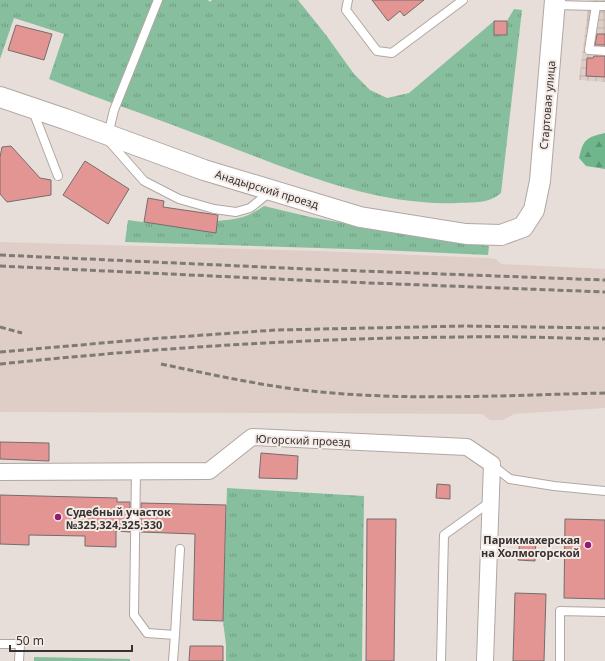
<svg xmlns="http://www.w3.org/2000/svg" width="605" height="661" font-family="'Noto Sans',sans-serif">
<style>
.built{fill:#dfcec7}
.industrial{fill:url(#industrial-grid)}
.grass{fill:url(#grass-tufts)}
.forest{fill:url(#forest-firs)}
.pitch{fill:#87bf9e}
.building{fill:#e29592;stroke:#766c6c}
.lines{fill:none;stroke-linecap:round;stroke-linejoin:round}
.service-casing{stroke:#b0a7a3;stroke-width:10}
.minor-casing{stroke:#b0a7a3;stroke-width:18}
.tertiary-casing{stroke:#b0a7a3;stroke-width:22}
.service{stroke:#fff;stroke-width:8}
.minor{stroke:#fff;stroke-width:16}
.tertiary{stroke:#fff;stroke-width:20}
.rail{stroke:#807a77;stroke-width:3;stroke-dasharray:6 3;stroke-linecap:butt}
.poi-dot{fill:#961a73;stroke:#f4ebe6;stroke-width:1.5}
.labels{text-anchor:middle;dominant-baseline:central;stroke-width:4;stroke-linejoin:round;paint-order:stroke}
.street-label{font-size:11px;fill:#363231;stroke:#f4ebe6}
.poi-label{font-size:11px;font-weight:bold;fill:#363231;stroke:#f4ebe6;text-anchor:start}
</style>
<defs>
<pattern id="industrial-grid" width="8" height="8" patternUnits="userSpaceOnUse"><rect width="8" height="8" fill="#dfcec7"/><path d="M0 4h8M4 0v8" fill="none" stroke="#c0b1ab"/></pattern>
<pattern id="grass-tufts" width="24" height="20" patternUnits="userSpaceOnUse"><rect width="24" height="20" fill="#87bf9e"/><path d="M3 7l-1-3M5 7V3M7 7l1-3M15 17l-1-3M17 17v-4M19 17l1-3" fill="none" stroke="#6f9c81"/></pattern>
<pattern id="forest-firs" width="22" height="20" patternUnits="userSpaceOnUse"><rect width="22" height="20" fill="#6fb68d"/><path d="M5 1l3.5 6h-7zM16 11l3.5 6h-7z" fill="#5c9574"/></pattern>
</defs>
<rect width="100%" height="100%" fill="#e7ded9"/>
<path class="built" d="M0,242L318,251L488,258L496,259L501,264L605,269V408L514,414L503,420H490L482,414L0,412Z"/>
<path class="industrial" d="M589,0H605V82L579,80Z"/>
<path class="grass" d="M0,0H208L210,2L212,0H298L326,35L354,74L370,90L387,98L409,93L494,21V35H506L507,21L514,9L522,10L501,193C488,204 475,202 458,203C366,207 276,163 191,132C144,114 96,98 49,79L64,34L14,18L0,59Z
M264,206L310,217L394,232L489,246L488,255L380,250L125,242L128,220L216,232L217,221C239,219 246,218 264,206Z
M227,488L364,496L362,661H226V645L223,621Z"/>
<path class="forest" d="M605,133V169L586,166L579,158C583,139 587,137 605,133Z"/>
<path class="pitch" d="M34,657L130,659V661H34Z"/>
<path class="building" d="M372,0H424L404,16L400,11L388,21Z
M494,21H507V35H494Z
M16,25L52,34L44,60L8,50Z
M597,34H605V45H595Z
M594,56H605V77L586,76L587,58H593Z
M11,146L40,178L51,180V195L7,202L0,194V157L2,147Z
M85,161L129,189L108,224L63,195Z
M148,198L164,201L163,207L218,215L216,233L144,222Z
M0,442L49,443V461L0,459Z
M261,453L298,456L297,479L259,478Z
M437,484L450,485V499L436,498Z
M0,495L117,498V502H130V532L116,531V547L85,546V536L29,535V545L0,544Z
M141,503L226,505L223,621L193,620L195,534L141,532Z
M367,519H396L394,661H366Z
M565,519L605,520V599L564,598Z
M520,538L536,539L535,561L518,560Z
M515,593L546,594L544,661H513Z
M190,646H223V661H189Z"/>
<g class="lines">
<g class="service-casing">
<path id="service" d="M348,0L346,10L377,51L392,53L463,0
M555,5L596,6L589,50L605,51
M596,6H605
M33,111L58,176
M108,135L114,110L158,0
M108,140L144,181L179,199L214,209L236,212L250,208L270,192
M492,465L510,479L554,486L605,491
M136,471L134,615L147,633L175,635L173,661
M175,635L180,549
M0,644H20L19,661
M441,661L444,535L490,502
M560,661V611L605,612"/>
</g>
<g class="minor-casing">
<path id="minor" d="M0,472L209,471L252,437L467,447L492,464L485,661"/>
</g>
<g class="tertiary-casing">
<path id="tertiary" d="M0,97L65,119L204,170L360,217L466,234L501,235L523,227L534,210L540,181L555,0"/>
</g>
<use href="#service" class="service"/>
<use href="#minor" class="minor"/>
<use href="#tertiary" class="tertiary"/>
<path class="rail" d="M0,255L307,269L605,280
M0,266L319,281L605,292
M0,327L22,333
M0,352L148,339L276,330L464,326L605,328
M0,364C154,348 310,338 465,337C512,336 558,338 605,339
M161,364C214,375 267,387 321,392C415,401 511,395 605,393"/>
</g>
<g class="poi-dot">
<circle cx="58" cy="517" r="4"/>
<circle cx="588" cy="545" r="4"/>
</g>
<g class="labels">
<g class="street-label">
<text transform="translate(547 105) rotate(-85)">Стартовая улица</text>
<text transform="translate(267 189) rotate(17)">Анадырский проезд</text>
<text transform="translate(303 440) rotate(2)">Югорский проезд</text>
</g>
<g class="poi-label">
<text x="66" y="511">Судебный участок<tspan x="66" dy="13">№325,324,325,330</tspan></text>
<text x="580" y="539" text-anchor="end">Парикмахерская<tspan x="580" dy="13">на Холмогорской</tspan></text>
</g>
</g>
<path d="M10 645v6h122v-6" fill="none" stroke="#363231" stroke-width="2"/>
<text x="16" y="645" font-size="12" fill="#363231" stroke="#f4ebe6" stroke-width="3" paint-order="stroke">50 m</text>
</svg>
